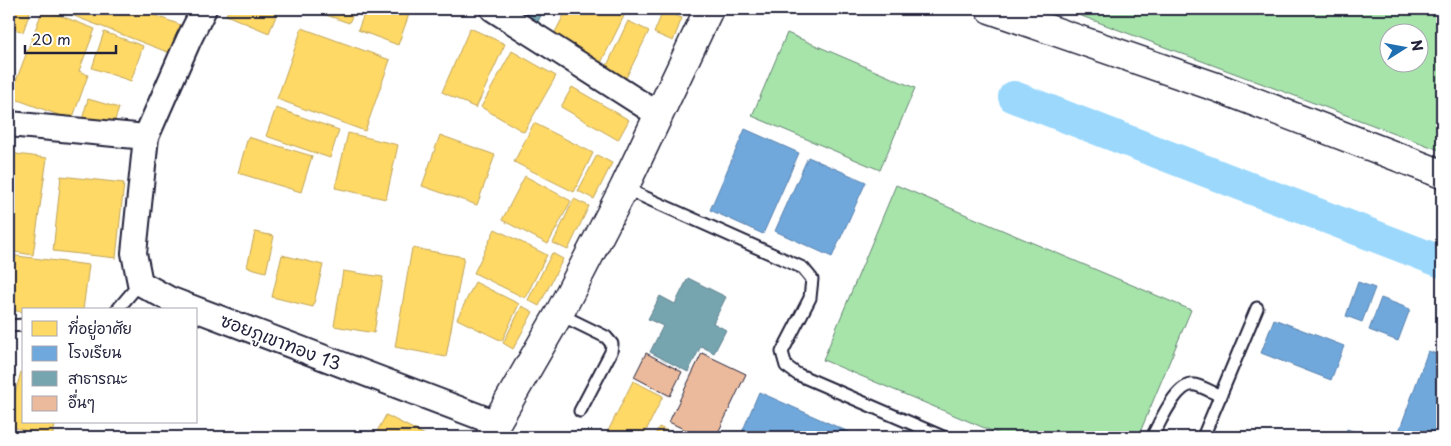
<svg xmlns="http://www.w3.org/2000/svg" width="1451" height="446" font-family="'Playpen Sans','Playpen Sans Thai',sans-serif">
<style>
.green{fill:#a7e4aa;stroke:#648372;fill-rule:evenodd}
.homes{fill:#ffd966;stroke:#bda259}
.schools{fill:#6fa8dc;stroke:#5880ac}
.public{fill:#76a5af;stroke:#5d7e8c}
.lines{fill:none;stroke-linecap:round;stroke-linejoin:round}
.canal{stroke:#9bd8fc;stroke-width:32}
.building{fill:#ebba9c;stroke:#22223b}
.service-casing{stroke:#22223b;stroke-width:15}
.minor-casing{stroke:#22223b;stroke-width:28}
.tertiary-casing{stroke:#22223b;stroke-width:31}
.service{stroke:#fff;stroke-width:11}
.minor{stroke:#fff;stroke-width:24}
.tertiary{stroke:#fff;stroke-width:28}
.labels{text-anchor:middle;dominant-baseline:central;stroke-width:5;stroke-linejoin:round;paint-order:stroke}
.street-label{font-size:18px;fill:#22223b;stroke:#fff}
</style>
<rect width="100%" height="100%" fill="#fff"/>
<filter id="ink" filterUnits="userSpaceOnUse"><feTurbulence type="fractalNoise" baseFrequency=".02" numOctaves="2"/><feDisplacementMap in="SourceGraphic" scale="10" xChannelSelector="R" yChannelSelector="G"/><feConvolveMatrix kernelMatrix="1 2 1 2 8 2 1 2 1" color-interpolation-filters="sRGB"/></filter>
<g filter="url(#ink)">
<path class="green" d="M1063,9H1442V151ZM1388,32H1418V62H1388Z
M787,33L915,88L880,170L752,116Z
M896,185L1191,310L1138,437H1006L823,360Z"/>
<path class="homes" d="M9,9H31L23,32L9,27Z
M43,9L95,29L79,71L88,75L72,120L10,97Z
M77,9H137L181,25L170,53L74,16Z
M170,9H189L186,15Z
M229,9H279L269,33L226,15Z
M309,9H355L349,23Z
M366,9H411L398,45L358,30Z
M567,9H610L624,16L599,67L550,42Z
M663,11L682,18L673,41L654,33Z
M628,21L649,31L624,82L604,72Z
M302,28L390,60L365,131L277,99Z
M470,28L505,44L476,108L442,92Z
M104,32L143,46L131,81L92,68Z
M512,51L556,76L524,132L481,107Z
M572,87L629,120L618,140L561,107Z
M88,99L119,108L111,132L81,123Z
M276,108L339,130L330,158L266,136Z
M534,123L593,153L574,192L514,162Z
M348,133L398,145L386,199L335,188Z
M440,135L495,155L477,205L422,186Z
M248,137L312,156L301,192L238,173Z
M9,153L47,158L33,255L9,251Z
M597,155L612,163L594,199L578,191Z
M61,176L124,183L116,258L53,251Z
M525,176L571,201L548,244L502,220Z
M574,199L589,206L568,250L553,243Z
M495,229L547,255L525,298L474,273Z
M255,232L274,236L266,272L247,267Z
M412,248L464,257L446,357L395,347Z
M552,253L563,259L539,306L528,300Z
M9,255L89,265L83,310H24V312L9,310Z
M282,255L323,265L313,307L272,297Z
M343,271L383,277L374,333L334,326Z
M475,282L519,304L502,341L457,319Z
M522,306L533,312L513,349L503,343Z
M21,372L24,373V422H56L52,437H46L9,426V413Z
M633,381L663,396L643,437H605Z
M386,415L429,437H374Z
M659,427L680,437H654Z"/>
<path class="schools" d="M745,129L799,153L763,234L710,210Z
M808,157L866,182L832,257L775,231Z
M1358,282L1375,288L1362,322L1346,316Z
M1381,298L1410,309L1398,341L1369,330Z
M1274,319L1344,346L1331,380L1261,353Z
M1428,351L1442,356V416L1435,437H1397Z
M759,392L860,437H740Z
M1347,429L1369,437H1344Z"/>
<path class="public" d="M509,9H544L536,26Z
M688,278L726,297L713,323L726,330L714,353L701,346L688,372L650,352L663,326L648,319L660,296L675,304Z"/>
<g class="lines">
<path class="canal" d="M1014,97L1442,262"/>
</g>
<path class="building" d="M646,353L682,372L670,396L634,377Z
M702,353L746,374L716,437H700L669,422Z"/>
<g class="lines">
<g class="service-casing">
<path id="service" d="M624,188L803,268L812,279L810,298L782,352L786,366L797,374L943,437
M117,310L140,283
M559,314L606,337L612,344L611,352L580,411
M9,326L24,325
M1152,437C1160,423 1177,381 1195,385C1204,387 1213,393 1221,396
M1203,437L1257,308"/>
</g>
<g class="minor-casing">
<path id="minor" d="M204,9L189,39L146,137L134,253L140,283L169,299L496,423
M493,9L659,115
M9,124L146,137"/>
</g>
<g class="tertiary-casing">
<path id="tertiary" d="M990,9L1216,87L1442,174
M490,437L496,423L559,314L624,188L709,9"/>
</g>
<use href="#service" class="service"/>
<use href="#minor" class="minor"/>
<use href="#tertiary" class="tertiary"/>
</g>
</g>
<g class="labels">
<g class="street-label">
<text transform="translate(281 341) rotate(21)">ซอยภูเขาทอง 13</text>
</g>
</g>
<rect width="1451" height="446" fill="none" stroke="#fff" stroke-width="30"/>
<rect x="15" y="15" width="1421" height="416" fill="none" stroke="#22223b" stroke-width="2" filter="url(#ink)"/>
<rect x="22" y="308" width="175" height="115" fill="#ffffff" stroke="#a7a7b1"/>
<rect x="32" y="321" width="25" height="15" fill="#ffd966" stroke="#a7a7b1"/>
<text x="68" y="334" font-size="15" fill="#22223b">ที่อยู่อาศัย</text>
<rect x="32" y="346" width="25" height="15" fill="#6fa8dc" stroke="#a7a7b1"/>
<text x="68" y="358" font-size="15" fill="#22223b">โรงเรียน</text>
<rect x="32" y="371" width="25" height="15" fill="#76a5af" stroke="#a7a7b1"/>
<text x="68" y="384" font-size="15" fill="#22223b">สาธารณะ</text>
<rect x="32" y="396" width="25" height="15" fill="#ebba9c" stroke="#a7a7b1"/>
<text x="68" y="408" font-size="15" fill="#22223b">อื่นๆ</text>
<g transform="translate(1404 48) rotate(79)"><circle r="24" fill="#ffffff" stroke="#a7a7b1"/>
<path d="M0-4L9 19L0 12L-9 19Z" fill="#1f6fb2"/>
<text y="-8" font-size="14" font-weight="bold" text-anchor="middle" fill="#22223b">N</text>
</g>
<path d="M25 45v8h91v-8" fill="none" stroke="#22223b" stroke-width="2.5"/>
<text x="32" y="45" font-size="15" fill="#22223b" stroke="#ffffff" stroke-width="4" paint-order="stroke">20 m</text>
</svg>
